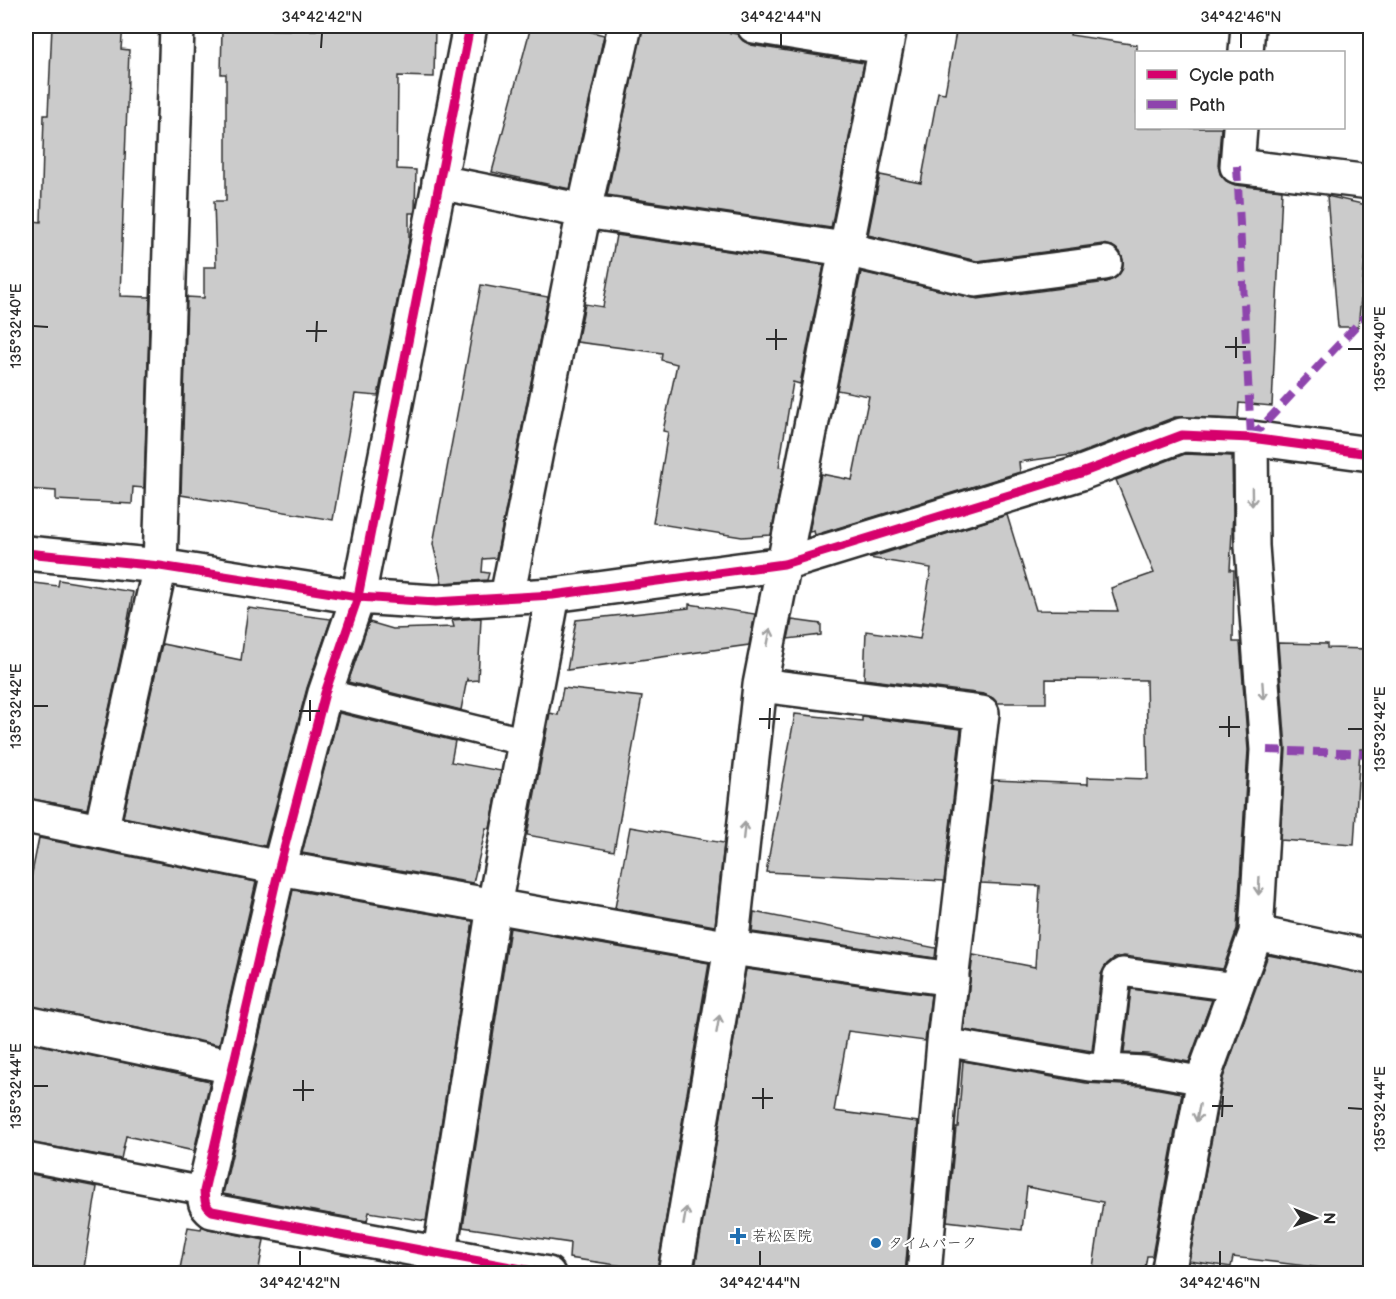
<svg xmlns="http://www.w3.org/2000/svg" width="1396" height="1299" font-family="'Balsamiq Sans','Klee One',sans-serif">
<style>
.building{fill:#cbcbcb;stroke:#2b2b2b;stroke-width:1.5}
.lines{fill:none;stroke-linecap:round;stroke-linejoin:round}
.lane-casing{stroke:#2b2b2b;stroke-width:32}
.street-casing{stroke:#2b2b2b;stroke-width:38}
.secondary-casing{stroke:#2b2b2b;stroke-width:38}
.lane{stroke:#fff;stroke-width:27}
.street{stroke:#fff;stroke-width:33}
.secondary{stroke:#fff;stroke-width:33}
.quiet{stroke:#8e44ad;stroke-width:8;stroke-dasharray:15 8;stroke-linecap:butt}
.cycleway-casing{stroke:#fff;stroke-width:13}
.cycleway{stroke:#d6006c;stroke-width:9}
.oneway{stroke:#a0a0a0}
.ticks{fill:none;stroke:#2b2b2b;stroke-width:2}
.poi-dot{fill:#1f6fb2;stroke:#fff;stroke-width:2}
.labels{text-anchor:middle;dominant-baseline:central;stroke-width:4.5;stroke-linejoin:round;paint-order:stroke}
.poi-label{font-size:15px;fill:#2b2b2b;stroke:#fff;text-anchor:start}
.neatline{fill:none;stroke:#2b2b2b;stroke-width:2}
.ticks-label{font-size:15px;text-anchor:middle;fill:#2b2b2b}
</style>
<rect width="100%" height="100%" fill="#fff"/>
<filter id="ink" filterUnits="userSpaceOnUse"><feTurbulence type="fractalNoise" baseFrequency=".0167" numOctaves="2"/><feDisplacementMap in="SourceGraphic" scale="12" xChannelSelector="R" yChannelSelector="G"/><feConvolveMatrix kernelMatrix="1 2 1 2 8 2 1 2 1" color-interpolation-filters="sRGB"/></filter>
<g filter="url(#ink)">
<path class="building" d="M52,26H123L121,49L129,50L120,296L150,297L144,488L133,487L132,504L56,500V491L26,489V360H30L34,221L41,222L44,115H48Z
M316,26H435L434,77L398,76L397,169L416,170L415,209L414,213H409V242L378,396L355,394L333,520L181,495L187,297L204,298V267H216L214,201H226V74H221L222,29L316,30Z
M531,26H569L604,35L570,189L492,172Z
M643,26H692L737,34L743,41L751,45L864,63L831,228L607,195Z
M957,26H1072L1070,35L1137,45V128H1221L1218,165L1220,174L1226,181L1235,185L1282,190L1272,406L1239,403L1238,419L1175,417L1078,454L1019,462L1020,472L815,535L814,531L809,532L821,474L852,480L869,396L837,390L861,272L978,299L1107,282L1117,277L1122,270L1123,260L1120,252L1112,246L1103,244L977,261L868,235L880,175L921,183L938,92L945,93Z
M1327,196L1371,206L1358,327H1338Z
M616,235L824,265L800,384L793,382L779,467L784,468L771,535L742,537L653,523L668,432L663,431L677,364L661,360L662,353L577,342L585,304L603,307Z
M481,285L548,297L496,558L483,559L482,572L489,573L487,580L442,583L433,544Z
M1185,454L1232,456L1233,513L1230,570H1234L1233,642H1240L1248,750L1237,929L1223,969L1124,956L1113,959L1107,964L1101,974L1092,1051L964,1030L973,955L1035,967L1040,886L981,883L993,780L1088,784V777L1148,779L1146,680L1046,679V703H997L993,698L984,694L864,679L866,631L920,639L931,568L869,558L1007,515L1036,610L1118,611L1111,588L1154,573L1116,480Z
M59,580L133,592L125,637L87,809L26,798V582L58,586Z
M689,604L755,614L749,645L567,670L576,620L689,608Z
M248,608L331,619L307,688L265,846L123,817L162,644L241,660Z
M481,618L478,680L468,681L467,679L461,710L348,682L369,622L393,629L454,627L452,620Z
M792,620L821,624V635L788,639Z
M1278,643L1327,644V648L1371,649V749H1360L1354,845L1280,840L1286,749Z
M563,688L642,697L614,851L527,835L550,713L558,715Z
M339,713L455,741L451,762L501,771L490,829L486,828L473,883L302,853Z
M795,714L862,721V717L961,729L944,881L766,872Z
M630,827L724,843L715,926L615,908Z
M39,838L256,882L219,1045L26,1005V903Z
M293,890L473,921L426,1221L369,1212L367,1221L223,1194Z
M754,912L936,948L935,958L752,932Z
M510,928L709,963L657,1271L569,1258L570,1243L463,1227Z
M1268,955L1371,975V1274L1233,1257L1231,1267L1189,1261L1223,1078Z
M746,969L931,995L925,1041L848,1031L834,1111L918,1122L905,1274H694Z
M1131,989L1212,1000L1189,1062L1147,1054L1124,1053Z
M26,1042L210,1081L194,1151L126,1136L121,1159L26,1142Z
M963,1061L1086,1083L1142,1086L1182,1093L1152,1256H1147L1144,1274H1092L1103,1202L1027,1187L1022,1230L947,1221L956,1127H958Z
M26,1173L97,1187L83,1274H68L26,1266Z
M202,1226L209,1229L264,1240L258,1274H179L188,1227L201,1229Z"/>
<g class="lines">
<g class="lane-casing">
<path id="lane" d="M325,693L526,742
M944,1042L1089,1067L1144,1070L1204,1081
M1106,1067L1117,976L1122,972L1235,987
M26,1157L204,1191"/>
</g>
<g class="street-casing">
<path id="street" d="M470,26L358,597L325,693L279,868L204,1191C205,1200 204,1205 212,1211L548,1274
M754,26L885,47
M1246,52L1248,26
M1240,128L1237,166L1370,182
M439,182L584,211L845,249L976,280L1105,263
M26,553L160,566L358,597L435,602L553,595L784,564L1081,473L1182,435L1251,438L1370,454
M507,597L584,211L625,26
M760,685L982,713L944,1042L924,1274
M101,831L160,566L177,26
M1256,933L1370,957
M26,1023L233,1067
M440,1252L494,906L553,595
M675,1274L731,948L760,685L890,26
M1168,1274L1205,1073L1256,933L1267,750L1252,546L1251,438"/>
</g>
<g class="secondary-casing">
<path id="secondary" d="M26,816L279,868L731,948L952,979"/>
</g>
<use href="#lane" class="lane"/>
<use href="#street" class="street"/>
<use href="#secondary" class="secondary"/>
<path class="quiet" d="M1237,166L1251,438
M1251,438L1370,311
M1267,750L1370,754"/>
<g class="cycleway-casing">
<path id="cycleway" d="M470,26L358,597L325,693L279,868L204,1191C205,1200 204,1205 212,1211L548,1274
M26,553L160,566L358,597L435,602L553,595L784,564L1081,473L1182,435L1251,438L1370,454"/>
</g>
<use href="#cycleway" class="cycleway"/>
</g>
<defs><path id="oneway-shaft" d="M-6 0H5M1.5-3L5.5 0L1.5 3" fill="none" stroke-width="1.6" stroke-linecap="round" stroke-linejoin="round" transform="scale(1.5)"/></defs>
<g class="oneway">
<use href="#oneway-shaft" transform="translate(1252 497) rotate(89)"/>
<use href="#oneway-shaft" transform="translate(769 637) rotate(-79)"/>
<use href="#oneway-shaft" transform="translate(1263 691) rotate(86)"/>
<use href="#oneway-shaft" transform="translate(744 831) rotate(-84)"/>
<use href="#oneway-shaft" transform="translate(1259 886) rotate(93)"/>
<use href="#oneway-shaft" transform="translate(718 1024) rotate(-80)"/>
<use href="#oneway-shaft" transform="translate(1198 1113) rotate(101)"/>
<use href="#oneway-shaft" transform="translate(685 1216) rotate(-80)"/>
</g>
</g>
<path class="ticks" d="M321,48L322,33M781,48V33M1241,48V33M33,326L48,327M306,331H327M766,339H787M316,342L317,321M1225,347H1246M1348,349H1363M776,350V329M1236,358V337M33,706H48M299,711H320M759,719H780M310,721V700M1219,727H1240M769,729L770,708M1348,729H1363M1229,737V716M33,1086H48M293,1090H314M752,1098H773M303,1101V1080M1212,1106H1233M1348,1108L1363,1109M763,1109V1088M1222,1117L1223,1096M300,1266V1251M760,1266V1251M1220,1266V1251"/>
<g class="poi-dot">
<path d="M735 1227h6v6h6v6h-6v6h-6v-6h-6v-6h6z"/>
<circle cx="876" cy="1243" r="6"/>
</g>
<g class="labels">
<g class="poi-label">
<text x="752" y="1236">若松医院</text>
<text x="888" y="1243">タイムパーク</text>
</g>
</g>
<rect width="1396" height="1299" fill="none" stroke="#fff" stroke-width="66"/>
<rect x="1135" y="51" width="210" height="78" fill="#ffffff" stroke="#aaaaaa" stroke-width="1.5"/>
<rect x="1147" y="70" width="30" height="9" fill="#d6006c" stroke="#aaaaaa" stroke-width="1.5"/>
<text x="1189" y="81" font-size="18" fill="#2b2b2b">Cycle path</text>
<rect x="1147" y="100" width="30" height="9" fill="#8e44ad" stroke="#aaaaaa" stroke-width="1.5"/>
<text x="1189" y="111" font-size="18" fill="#2b2b2b">Path</text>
<g transform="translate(1315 1218) rotate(91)" stroke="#ffffff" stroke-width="4.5" paint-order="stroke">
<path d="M0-4.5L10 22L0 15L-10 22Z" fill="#2b2b2b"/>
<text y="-9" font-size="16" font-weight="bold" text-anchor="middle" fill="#2b2b2b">N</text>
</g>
<rect x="33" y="33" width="1330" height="1233" class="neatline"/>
<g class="ticks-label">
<text x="322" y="22">34°42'42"N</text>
<text x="781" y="22">34°42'44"N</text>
<text x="1241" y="22">34°42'46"N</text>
<text transform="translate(16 326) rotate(-90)" y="5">135°32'40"E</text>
<text transform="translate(1380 349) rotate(-90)" y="5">135°32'40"E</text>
<text transform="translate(16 706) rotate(-90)" y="5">135°32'42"E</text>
<text transform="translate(1380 729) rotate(-90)" y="5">135°32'42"E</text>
<text transform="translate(16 1086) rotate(-90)" y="5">135°32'44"E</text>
<text transform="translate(1380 1109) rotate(-90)" y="5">135°32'44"E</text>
<text x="300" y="1288">34°42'42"N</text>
<text x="760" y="1288">34°42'44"N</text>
<text x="1220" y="1288">34°42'46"N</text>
</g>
</svg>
